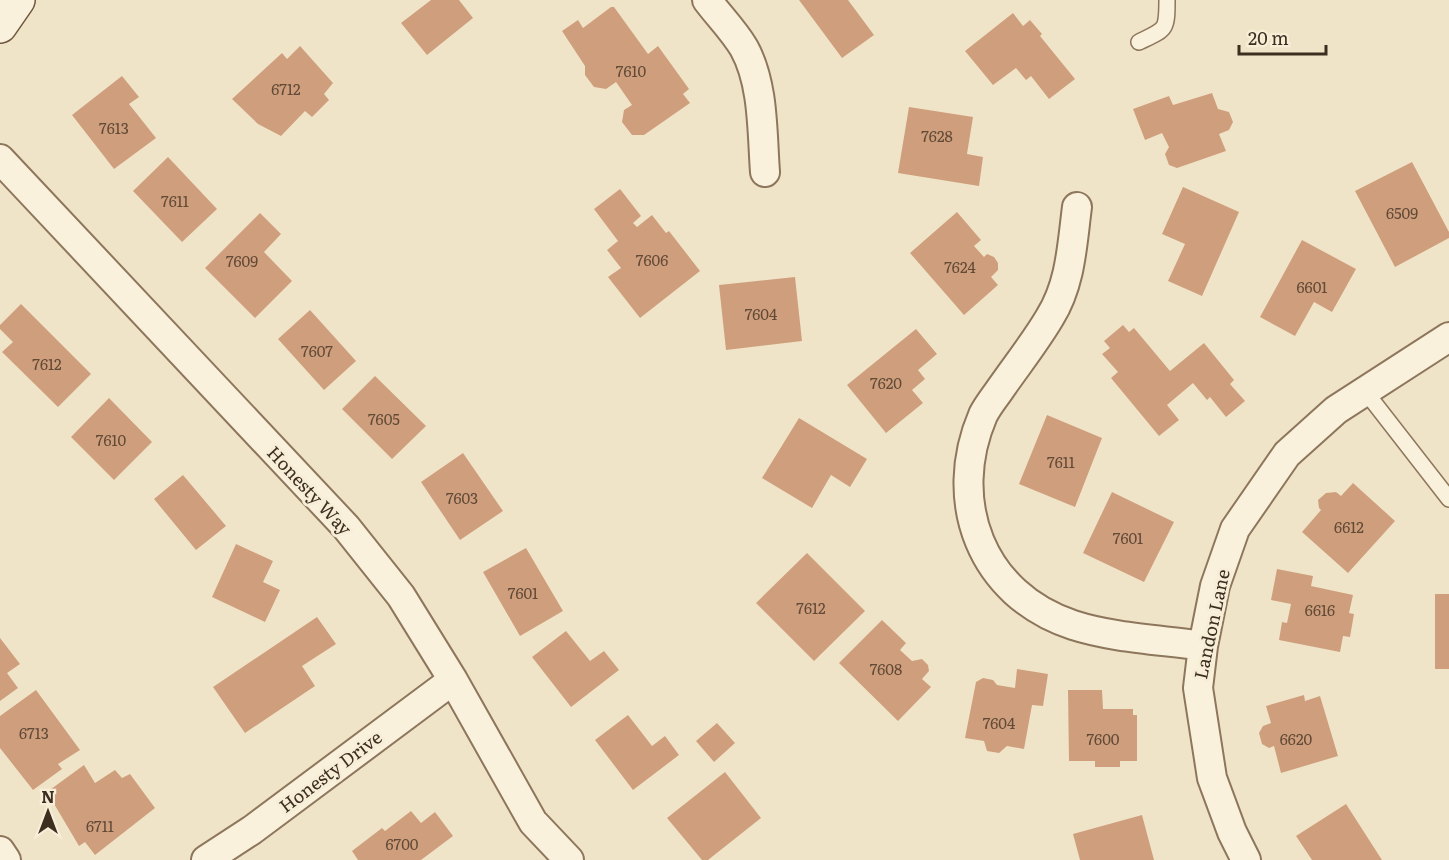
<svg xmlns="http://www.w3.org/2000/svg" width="1449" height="860" font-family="Literata,serif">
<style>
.building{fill:#cf9f7d}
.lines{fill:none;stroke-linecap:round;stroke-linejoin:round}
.service-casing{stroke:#8d765c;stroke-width:18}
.minor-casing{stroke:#8d765c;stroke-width:32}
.secondary-casing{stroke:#6f573f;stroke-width:36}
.service{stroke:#faf1dc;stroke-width:15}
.minor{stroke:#faf1dc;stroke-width:28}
.secondary{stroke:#faf1dc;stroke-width:33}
.labels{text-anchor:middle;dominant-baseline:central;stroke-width:6;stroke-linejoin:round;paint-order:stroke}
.number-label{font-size:15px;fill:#624a37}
.street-label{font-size:18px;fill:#3d2e20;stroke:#f7eed8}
</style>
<rect width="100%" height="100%" fill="#f0e4c8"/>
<path class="building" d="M431,0H459L473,18L427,55L401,23Z
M799,0H848L874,35L842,58Z
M611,7H614L648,54L658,46L689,89L683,94L690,103L644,135H632L622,122L624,110L632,105L616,82L606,89L594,87L585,75V66L562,31L578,20L583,28Z
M1013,13L1023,26L1030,20L1042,34L1040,36L1075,79L1049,99L1031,76L1026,80L1016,68L993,85L965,51Z
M300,46L333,83L324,94L329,100L312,117L305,111L281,136L258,124L232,99L282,53L287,59Z
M122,76L139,97L129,104L156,138L114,169L72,115Z
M1212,93L1218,109L1229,112L1233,122L1229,130L1219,134L1226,151L1177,168L1169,165L1165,154L1169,147L1162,133L1145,140L1133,109L1169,96L1173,105Z
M909,107L973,117L967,154L983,157L979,186L898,173Z
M168,157L217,209L182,242L133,191Z
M1412,162L1449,232V238L1395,267L1355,191Z
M1183,187L1239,212L1202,296L1168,281L1185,244L1162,234Z
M620,189L641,216L633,223L637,227L652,215L666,233L669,231L700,271L640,318L608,277L621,268L607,250L618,241L594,209Z
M957,212L981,240L974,246L984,257L987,254L994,257L998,263V270L991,277L998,285L964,315L910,253Z
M260,213L281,234L264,252L292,281L255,318L205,268Z
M1302,240L1356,269L1332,312L1314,302L1295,336L1260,317Z
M795,277L802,341L726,350L719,285Z
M21,304L91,374L58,407L2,352L13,342L0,329V325Z
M310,310L356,361L324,390L278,339Z
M1123,325L1129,332L1134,328L1170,371L1204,343L1234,380L1230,384L1245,401L1226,417L1210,397L1207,400L1193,383L1167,405L1179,420L1159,436L1111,378L1118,372L1102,354L1110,348L1104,341Z
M916,329L937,354L918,370L925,379L912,390L923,403L886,433L847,385Z
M375,376L426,426L392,459L342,409Z
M109,398L152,442L114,480L71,437Z
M1047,415L1102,438L1075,507L1019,484Z
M799,418L867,459L850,487L831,475L812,508L762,478Z
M463,453L503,511L460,540L421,482Z
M183,475L226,526L196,550L154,499Z
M1353,483L1395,521L1348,573L1302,532L1321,510L1319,508L1318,500L1326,493L1336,492L1341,496Z
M1112,492L1174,522L1144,582L1083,553Z
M236,544L273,561L263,582L280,590L265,622L212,597Z
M526,548L563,611L520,636L483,572Z
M807,553L865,611L814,661L756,603Z
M1277,569L1313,576L1311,586L1353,595L1349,613L1354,614L1350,637L1343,636L1340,652L1279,640L1282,622L1287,623L1291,604L1271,600Z
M1435,594H1449V669H1435Z
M317,617L336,644L302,666L315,686L245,733L213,687Z
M882,620L906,643L900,650L912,661L922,659L928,665L929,671L922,679L931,687L898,721L839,663Z
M566,631L590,661L604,651L619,670L571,707L532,657Z
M0,638L20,664L7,673L18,688L0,701Z
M1017,669L1048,674L1043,706L1032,705L1024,749L1007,746L999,753L987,751L984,741L965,738L976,682L983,678L993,680L997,685L1015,688Z
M36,690L80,750L58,764L62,769L33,790L0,748V716Z
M1068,690H1102L1103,709H1133V715H1137V761H1120V767H1095V761H1069Z
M1304,695L1305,701L1320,696L1338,756L1281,773L1274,746L1269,748L1262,744L1259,733L1263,726L1271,723L1266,706Z
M628,715L652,746L665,736L679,755L633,790L595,740Z
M717,723L735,743L714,762L696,741Z
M84,765L95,783L115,770L122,778L130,774L155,808L95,855L85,842L79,846L47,792Z
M725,772L761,818L708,860H702L667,818Z
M1346,804L1382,860H1312L1296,836Z
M411,811L421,823L435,812L453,836L421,860H358L352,851L382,828L385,831Z
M1142,815L1154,860H1080L1073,834Z"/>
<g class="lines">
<g class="service-casing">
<path id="service" d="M1139,42C1166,29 1167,31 1167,0
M1365,391L1449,499"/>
</g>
<g class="minor-casing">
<path id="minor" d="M707,0C719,16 734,31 744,48C764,84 762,133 765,172
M0,159L346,527L401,596L453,680L533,822L569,860
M1077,207C1072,245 1071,283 1050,317C1036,341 1017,365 1001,388C995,397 988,405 983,415C946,501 981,595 1073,625C1113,638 1162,640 1203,646
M0,851L6,860
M206,860L252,830L453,680
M1246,860L1232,832L1212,778L1198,688L1203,646L1215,586L1235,529L1287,454L1336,410L1449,337"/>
</g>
<g class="secondary-casing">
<path id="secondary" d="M0,26L18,0"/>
</g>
<use href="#service" class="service"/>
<use href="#minor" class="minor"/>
<use href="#secondary" class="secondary"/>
</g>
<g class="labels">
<g class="number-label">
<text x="631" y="70">7610</text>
<text x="286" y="88">6712</text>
<text x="114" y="127">7613</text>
<text x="937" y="135">7628</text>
<text x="175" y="200">7611</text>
<text x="1402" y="212">6509</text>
<text x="652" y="259">7606</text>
<text x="242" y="260">7609</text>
<text x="960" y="266">7624</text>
<text x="1312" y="286">6601</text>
<text x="761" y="313">7604</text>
<text x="317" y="350">7607</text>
<text x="47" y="363">7612</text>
<text x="886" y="382">7620</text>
<text x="384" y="418">7605</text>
<text x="111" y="439">7610</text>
<text x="1061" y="461">7611</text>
<text x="462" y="497">7603</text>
<text x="1349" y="526">6612</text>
<text x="1128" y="537">7601</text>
<text x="523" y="592">7601</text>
<text x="811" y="607">7612</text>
<text x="1320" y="609">6616</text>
<text x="886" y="668">7608</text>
<text x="999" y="722">7604</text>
<text x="34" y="732">6713</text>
<text x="1103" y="738">7600</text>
<text x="1296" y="738">6620</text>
<text x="100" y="825">6711</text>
<text x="402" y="843">6700</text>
</g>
<g class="street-label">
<text transform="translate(310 490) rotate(47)">Honesty Way</text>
<text transform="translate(1211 624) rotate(-78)">Landon Lane</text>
<text transform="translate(330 771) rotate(-37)">Honesty Drive</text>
</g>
</g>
<g transform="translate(48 812)" stroke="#f7eed8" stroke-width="4.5" paint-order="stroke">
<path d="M0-4.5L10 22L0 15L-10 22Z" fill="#3d2e20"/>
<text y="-9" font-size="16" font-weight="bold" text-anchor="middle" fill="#3d2e20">N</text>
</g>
<path d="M1239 45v9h87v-9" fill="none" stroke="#3d2e20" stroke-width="3"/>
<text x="1248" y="45" font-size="18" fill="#3d2e20" stroke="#f7eed8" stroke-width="4.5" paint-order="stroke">20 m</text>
</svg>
